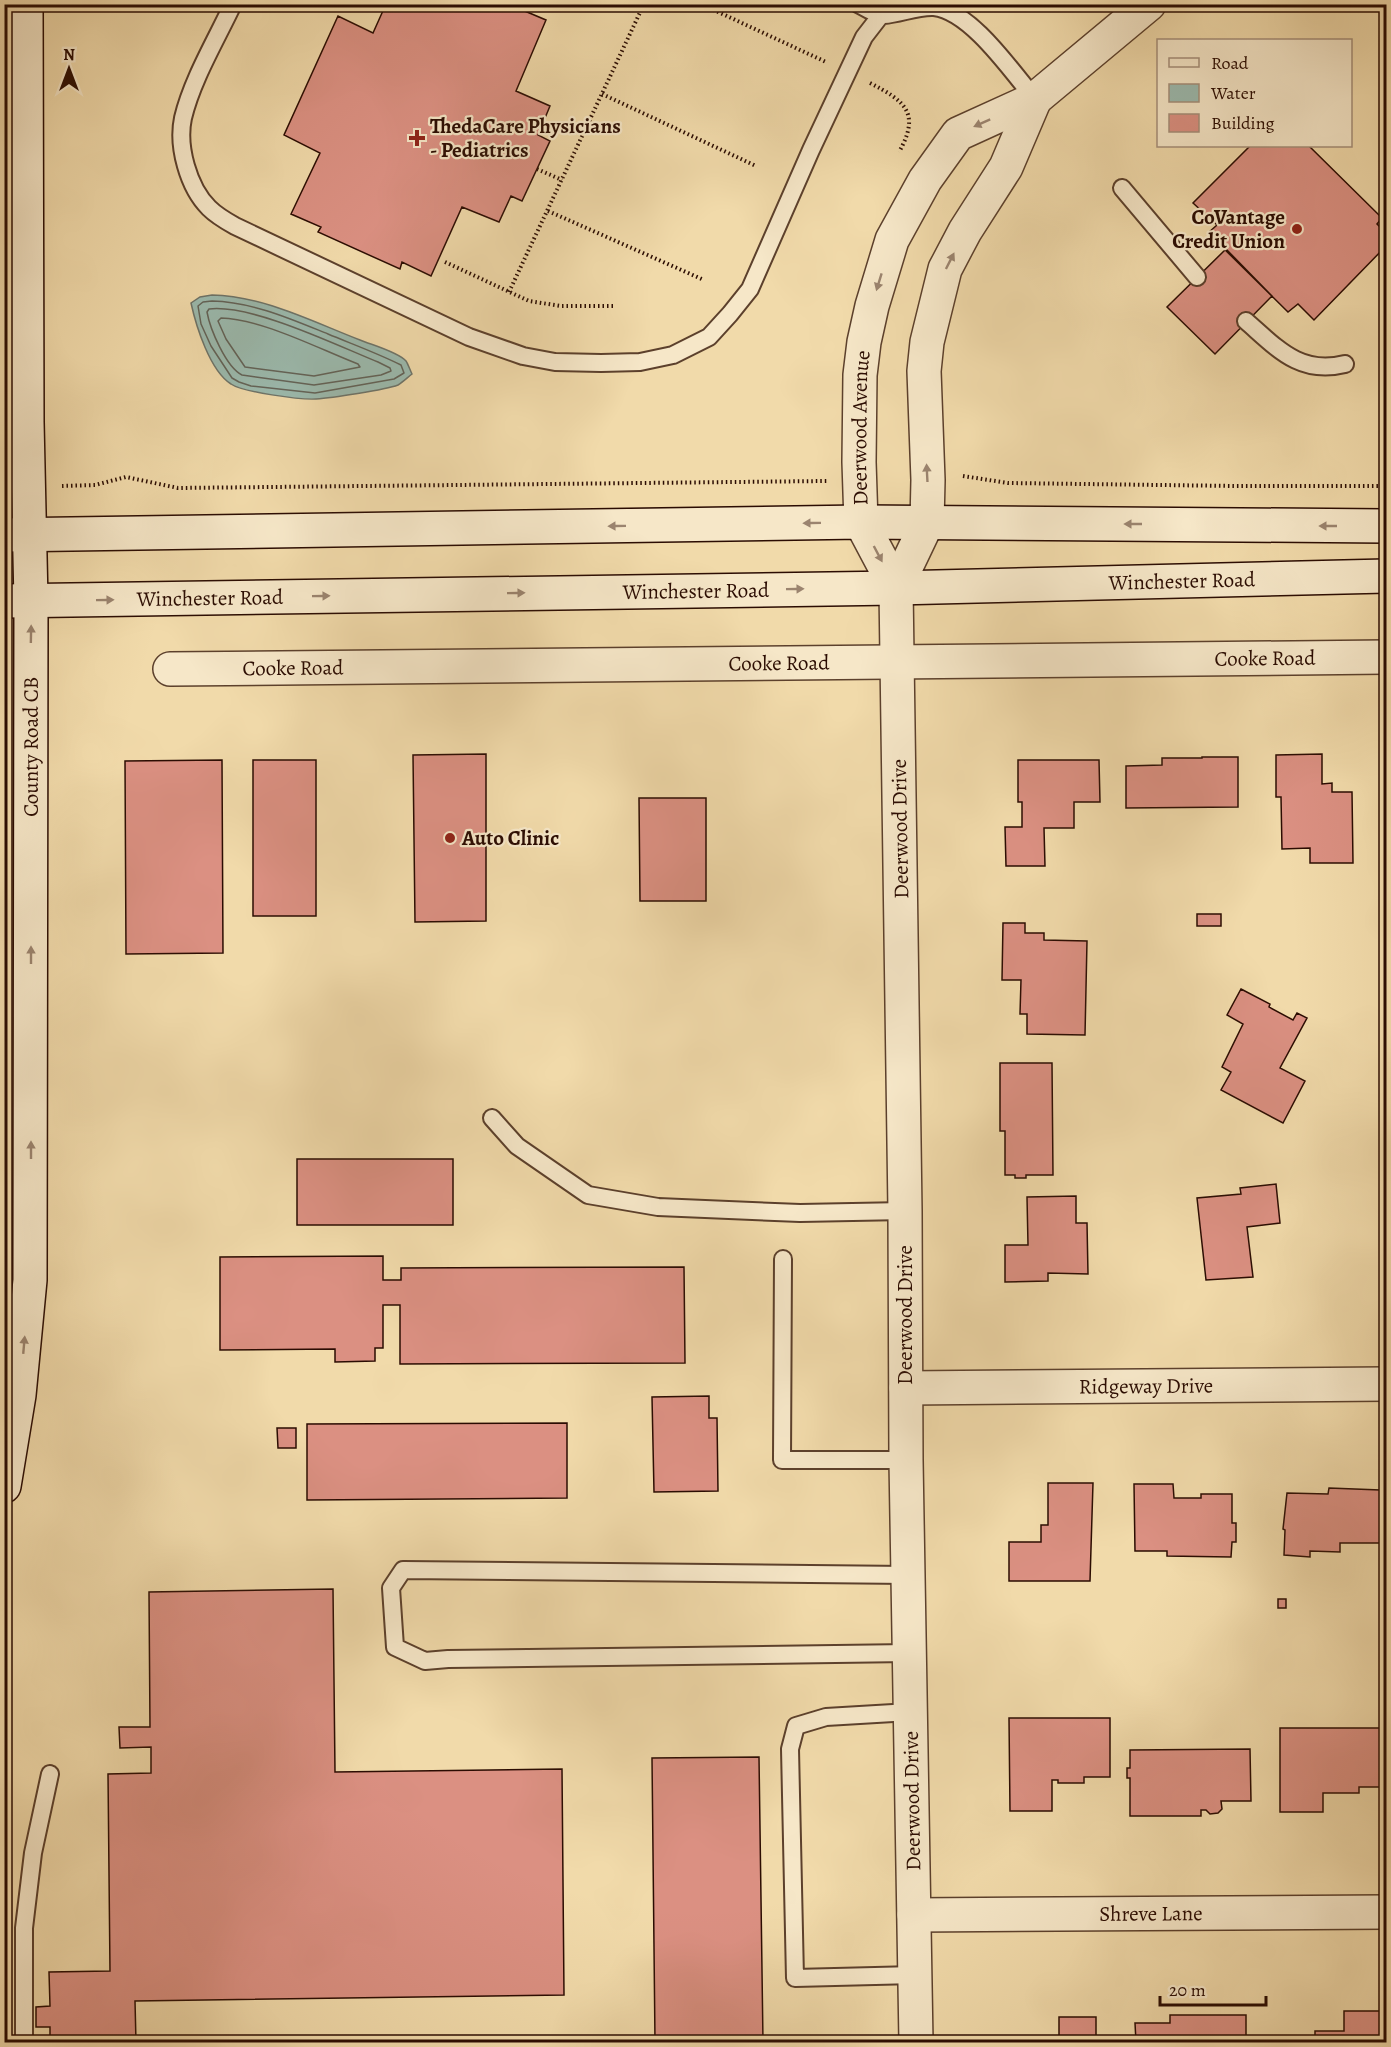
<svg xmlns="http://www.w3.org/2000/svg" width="1391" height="2047" font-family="Alegreya,serif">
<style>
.water{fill:#9bbaae;stroke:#6e7469;stroke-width:1.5}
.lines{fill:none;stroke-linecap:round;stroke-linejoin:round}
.shore{stroke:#636358;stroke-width:1.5}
.building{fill:#db9082;stroke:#2b0c02;stroke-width:1.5}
.lane-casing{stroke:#5c402c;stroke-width:20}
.street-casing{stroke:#5c402c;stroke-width:36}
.secondary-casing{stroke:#2b0c02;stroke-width:36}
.path{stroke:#2b0c02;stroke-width:4;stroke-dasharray:1.5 3;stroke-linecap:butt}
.lane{stroke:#f6e7c8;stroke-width:16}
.street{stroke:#f6e7c8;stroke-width:33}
.secondary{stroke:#f6e7c8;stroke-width:33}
.oneway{fill:#9b846f}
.poi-dot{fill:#8f2418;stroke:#f6e7c8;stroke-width:2}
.labels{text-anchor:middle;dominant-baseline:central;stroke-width:4.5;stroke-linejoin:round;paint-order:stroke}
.poi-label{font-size:21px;font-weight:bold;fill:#2b0c02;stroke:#f6e7c8;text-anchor:start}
.street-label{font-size:21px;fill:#2b0c02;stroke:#f6e7c8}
</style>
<rect width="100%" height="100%" fill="#f1daaa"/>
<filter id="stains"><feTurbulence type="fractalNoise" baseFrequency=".00333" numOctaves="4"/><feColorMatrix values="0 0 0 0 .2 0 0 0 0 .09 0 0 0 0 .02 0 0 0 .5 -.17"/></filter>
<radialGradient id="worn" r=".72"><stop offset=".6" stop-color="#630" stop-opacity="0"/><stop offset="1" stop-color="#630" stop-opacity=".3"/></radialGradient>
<path class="water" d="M212,295C264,296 313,322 360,340C372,345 398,352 406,361C408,364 410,370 412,374C408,377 403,382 398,385C385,390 331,398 316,399C301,400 242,392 231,384C210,371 196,326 191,303L200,297Z"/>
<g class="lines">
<path class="shore" d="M212,301C253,302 291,319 328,334C352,344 377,353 401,365L404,373L394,379L315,393L251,386L239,382L232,378L211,346L201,324L198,306L203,302Z
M209,309C252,304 336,345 378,362L390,368L391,371L381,375L314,385L242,375C226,367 210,329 207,312Z
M221,318C262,319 319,349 358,364L360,367L314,376L245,367L226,339L218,321Z"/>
</g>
<path class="building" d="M386,4H522L520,9L546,20L516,91L550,106L538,135L550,141L522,201L511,196L499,222L462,207L431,276L402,262L400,269L318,232L321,227L291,214L320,153L284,135L338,16L373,33Z
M1250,146H1309L1382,218L1377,224L1386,233V246L1314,320L1298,304L1288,312L1208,233L1217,225L1193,203Z
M1226,249L1272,296L1215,354L1167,307Z
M486,754V921L415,922L413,755Z
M1322,754V784L1332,783V792H1352L1353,863H1310V848L1282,849L1281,797H1276V755Z
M1202,757H1238V807L1126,808V766L1162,765V758H1202Z
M222,760L223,953L126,954L125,761Z
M253,760H316V916H253Z
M1018,760H1099L1100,802H1074V828H1044L1045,866H1006L1005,827H1022V802H1018Z
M639,798H706V901H640Z
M1197,914H1221V926H1197Z
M1003,923H1025V933H1044V940L1087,941L1085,1035L1027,1034V1014H1020L1021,980H1002Z
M1385,948H1386V1013H1384Z
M1241,989L1270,1004L1269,1007L1293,1020L1297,1013L1307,1018L1280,1068L1305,1081L1283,1123L1221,1090L1231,1072L1222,1067L1243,1024L1227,1015Z
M1000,1063H1052L1053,1175H1026V1178H1015V1175H1005V1131H1000Z
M297,1159H453V1225H297Z
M1276,1184L1280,1223L1247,1227L1253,1277L1206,1280L1197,1198L1241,1194L1240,1188Z
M1076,1196V1223H1087L1088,1274L1048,1273V1281L1005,1282V1245H1028L1027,1197Z
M383,1256V1280H401V1268L684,1267L685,1363L400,1364V1305H383V1348H375V1361L335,1362V1349L220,1350V1257Z
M709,1396V1418H717L718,1491L654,1492L652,1397Z
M567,1423V1498L307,1500V1424Z
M277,1428H296V1448H278Z
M1048,1483H1093L1090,1581H1009V1542H1041V1525H1048Z
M1134,1484H1173L1174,1498H1201V1494H1232V1523H1236V1542H1232L1231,1557L1167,1556V1551H1135Z
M1329,1488L1380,1490V1543H1340V1552L1310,1551V1557L1284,1555L1285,1530L1283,1529L1287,1493L1328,1494Z
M333,1589L335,1772L562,1769L564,1995L135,2001L136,2042H50V2027H36V2007L50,2006L49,1972L110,1971L108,1774L151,1773V1747L120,1748L119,1727H150L149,1592Z
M1278,1599H1286V1608H1278Z
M1009,1718H1110V1777H1084V1783H1058V1780H1052V1811H1010Z
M1280,1728H1380V1787H1359V1793H1323V1812H1280Z
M1250,1749L1251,1801H1221L1222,1809L1218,1813L1210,1814L1206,1810H1201V1816H1130V1778H1127V1768H1130V1750Z
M759,1757L763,2042H655L652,1758Z
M1344,2011H1386V2042H1315V2031H1344Z
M1170,2015H1246V2042H1136L1135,2023H1170Z
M1059,2017H1096V2042H1059Z"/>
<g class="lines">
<g class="lane-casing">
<path id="lane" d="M233,4C216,40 192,80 183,118C177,146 188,187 209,208C216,215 226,221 235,226L469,337L523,356L555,362L601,363L640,362L673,355L709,337L730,314L750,289L811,150L864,37L881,15
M858,4C865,8 876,15 884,15C900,14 917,6 934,7C971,11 1012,72 1035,99
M1122,188L1197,277
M1246,321C1278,349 1300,375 1345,364
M492,1118L517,1146L588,1195L658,1207L800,1213L905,1211
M783,1259L782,1460H906
M908,1575L403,1570L391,1588L395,1647L425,1661L448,1659L909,1653
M910,1712L826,1717L796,1726L790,1749L795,1978L915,1975
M24,2042V1928L33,1853L50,1774"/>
</g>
<g class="street-casing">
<g id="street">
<path d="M896,588L927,523L928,480L924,371L927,342L945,269L965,231L1006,167L1035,99"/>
<path id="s1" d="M170,669L1386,657"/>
<path id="s2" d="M906,1388L1386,1384"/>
<path id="s3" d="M914,1915L1386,1912"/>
<path id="s4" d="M916,2042L906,1460L905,1211L896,588L861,522L859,462L860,375L864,342L872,306L892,240L925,180L958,134L1035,99L1149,4"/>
</g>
</g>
<g class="secondary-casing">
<g id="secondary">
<path d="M4,535L861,522L1386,526"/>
<path id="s5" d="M4,601L896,588L1386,576"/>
<path id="s6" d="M4,1486L19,1395L30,1280L31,601L27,422L26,4"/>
</g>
</g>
<path class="path" d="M701,4L826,62
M870,83C905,101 921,113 899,152
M602,94L756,166
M537,169L562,180
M548,211L704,280
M445,262L529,301L561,306H613
M509,292L644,4
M963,476L1008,483L1236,486H1386
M62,486L95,485L126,477L178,488L827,481"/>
<use href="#lane" class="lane"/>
<use href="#street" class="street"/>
<use href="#secondary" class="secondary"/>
</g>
<defs><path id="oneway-solid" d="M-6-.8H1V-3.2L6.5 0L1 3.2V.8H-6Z" transform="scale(1.5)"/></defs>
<g class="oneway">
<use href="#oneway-solid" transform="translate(982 123) rotate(156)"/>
<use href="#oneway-solid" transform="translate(950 261) rotate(-63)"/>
<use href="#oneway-solid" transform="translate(879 282) rotate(107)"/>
<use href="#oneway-solid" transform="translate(927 473) rotate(-93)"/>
<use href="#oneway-solid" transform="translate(812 523) rotate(179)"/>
<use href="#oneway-solid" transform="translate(1133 524) rotate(-180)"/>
<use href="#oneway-solid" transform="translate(617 526) rotate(179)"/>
<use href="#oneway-solid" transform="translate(1328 526) rotate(-180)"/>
<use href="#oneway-solid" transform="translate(878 554) rotate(62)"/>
<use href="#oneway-solid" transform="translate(795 589) rotate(-1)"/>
<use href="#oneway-solid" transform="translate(516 593) rotate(-1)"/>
<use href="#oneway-solid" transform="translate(321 596) rotate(-1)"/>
<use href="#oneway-solid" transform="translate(105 600) rotate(-1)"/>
<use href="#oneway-solid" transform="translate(31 634) rotate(-89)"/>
<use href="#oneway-solid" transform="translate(31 955) rotate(-90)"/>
<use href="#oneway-solid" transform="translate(31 1150) rotate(-90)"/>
<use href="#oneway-solid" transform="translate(24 1345) rotate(-85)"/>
</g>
<g class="poi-dot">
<path d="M414 129h6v6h6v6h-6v6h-6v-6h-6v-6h6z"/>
<circle cx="1297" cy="229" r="6"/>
<circle cx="450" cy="838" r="6"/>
</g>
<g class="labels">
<g class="poi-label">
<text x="430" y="126">ThedaCare Physicians<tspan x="430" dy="24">- Pediatrics</tspan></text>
<text x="1285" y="217" text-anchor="end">CoVantage<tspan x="1285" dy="24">Credit Union</tspan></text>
<text x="462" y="838">Auto Clinic</text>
</g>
<g class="street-label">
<text stroke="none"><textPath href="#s4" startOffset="1623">Deerwood Avenue</textPath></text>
<text stroke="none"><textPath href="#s5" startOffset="1178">Winchester Road</textPath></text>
<text stroke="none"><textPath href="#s5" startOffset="692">Winchester Road</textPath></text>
<text stroke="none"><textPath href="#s5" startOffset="206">Winchester Road</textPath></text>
<text stroke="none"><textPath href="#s1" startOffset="1095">Cooke Road</textPath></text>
<text stroke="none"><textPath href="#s1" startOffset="609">Cooke Road</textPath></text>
<text stroke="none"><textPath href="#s1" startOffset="123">Cooke Road</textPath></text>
<text stroke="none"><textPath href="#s6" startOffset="741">County Road CB</textPath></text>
<text transform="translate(900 829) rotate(-91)">Deerwood Drive</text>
<text transform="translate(905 1315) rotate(-90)">Deerwood Drive</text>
<text stroke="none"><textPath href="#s2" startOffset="240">Ridgeway Drive</textPath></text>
<text transform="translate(912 1801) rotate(-91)">Deerwood Drive</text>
<text stroke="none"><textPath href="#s3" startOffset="237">Shreve Lane</textPath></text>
</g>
</g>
<rect width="1391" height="2047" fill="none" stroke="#f1daaa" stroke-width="24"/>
<rect x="6" y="6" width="1379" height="2035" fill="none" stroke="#2b0c02" stroke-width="3"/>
<rect x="12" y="12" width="1367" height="2023" fill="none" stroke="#2b0c02" stroke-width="1.5"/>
<rect x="1157" y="39" width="195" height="108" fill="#f6e7c8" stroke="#a58f79" stroke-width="1.5"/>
<rect x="1169" y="58" width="30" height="9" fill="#f6e7c8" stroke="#a58f79" stroke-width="1.5"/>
<text x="1211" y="69" font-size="18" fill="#2b0c02">Road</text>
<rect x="1169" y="84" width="30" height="18" fill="#9bbaae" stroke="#a58f79" stroke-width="1.5"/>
<text x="1211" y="99" font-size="18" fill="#2b0c02">Water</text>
<rect x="1169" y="114" width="30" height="18" fill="#db9082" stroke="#a58f79" stroke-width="1.5"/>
<text x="1211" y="129" font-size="18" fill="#2b0c02">Building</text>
<g transform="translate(69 69)" stroke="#f6e7c8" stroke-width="4.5" paint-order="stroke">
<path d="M0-4.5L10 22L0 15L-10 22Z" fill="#2b0c02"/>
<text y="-9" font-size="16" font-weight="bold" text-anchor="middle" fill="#2b0c02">N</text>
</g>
<path d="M1160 1996v9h106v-9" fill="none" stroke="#2b0c02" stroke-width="3"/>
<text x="1169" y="1996" font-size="18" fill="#2b0c02" stroke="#f6e7c8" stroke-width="4.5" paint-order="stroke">20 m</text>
<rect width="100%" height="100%" filter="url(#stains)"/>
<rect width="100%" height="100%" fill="url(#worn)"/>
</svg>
